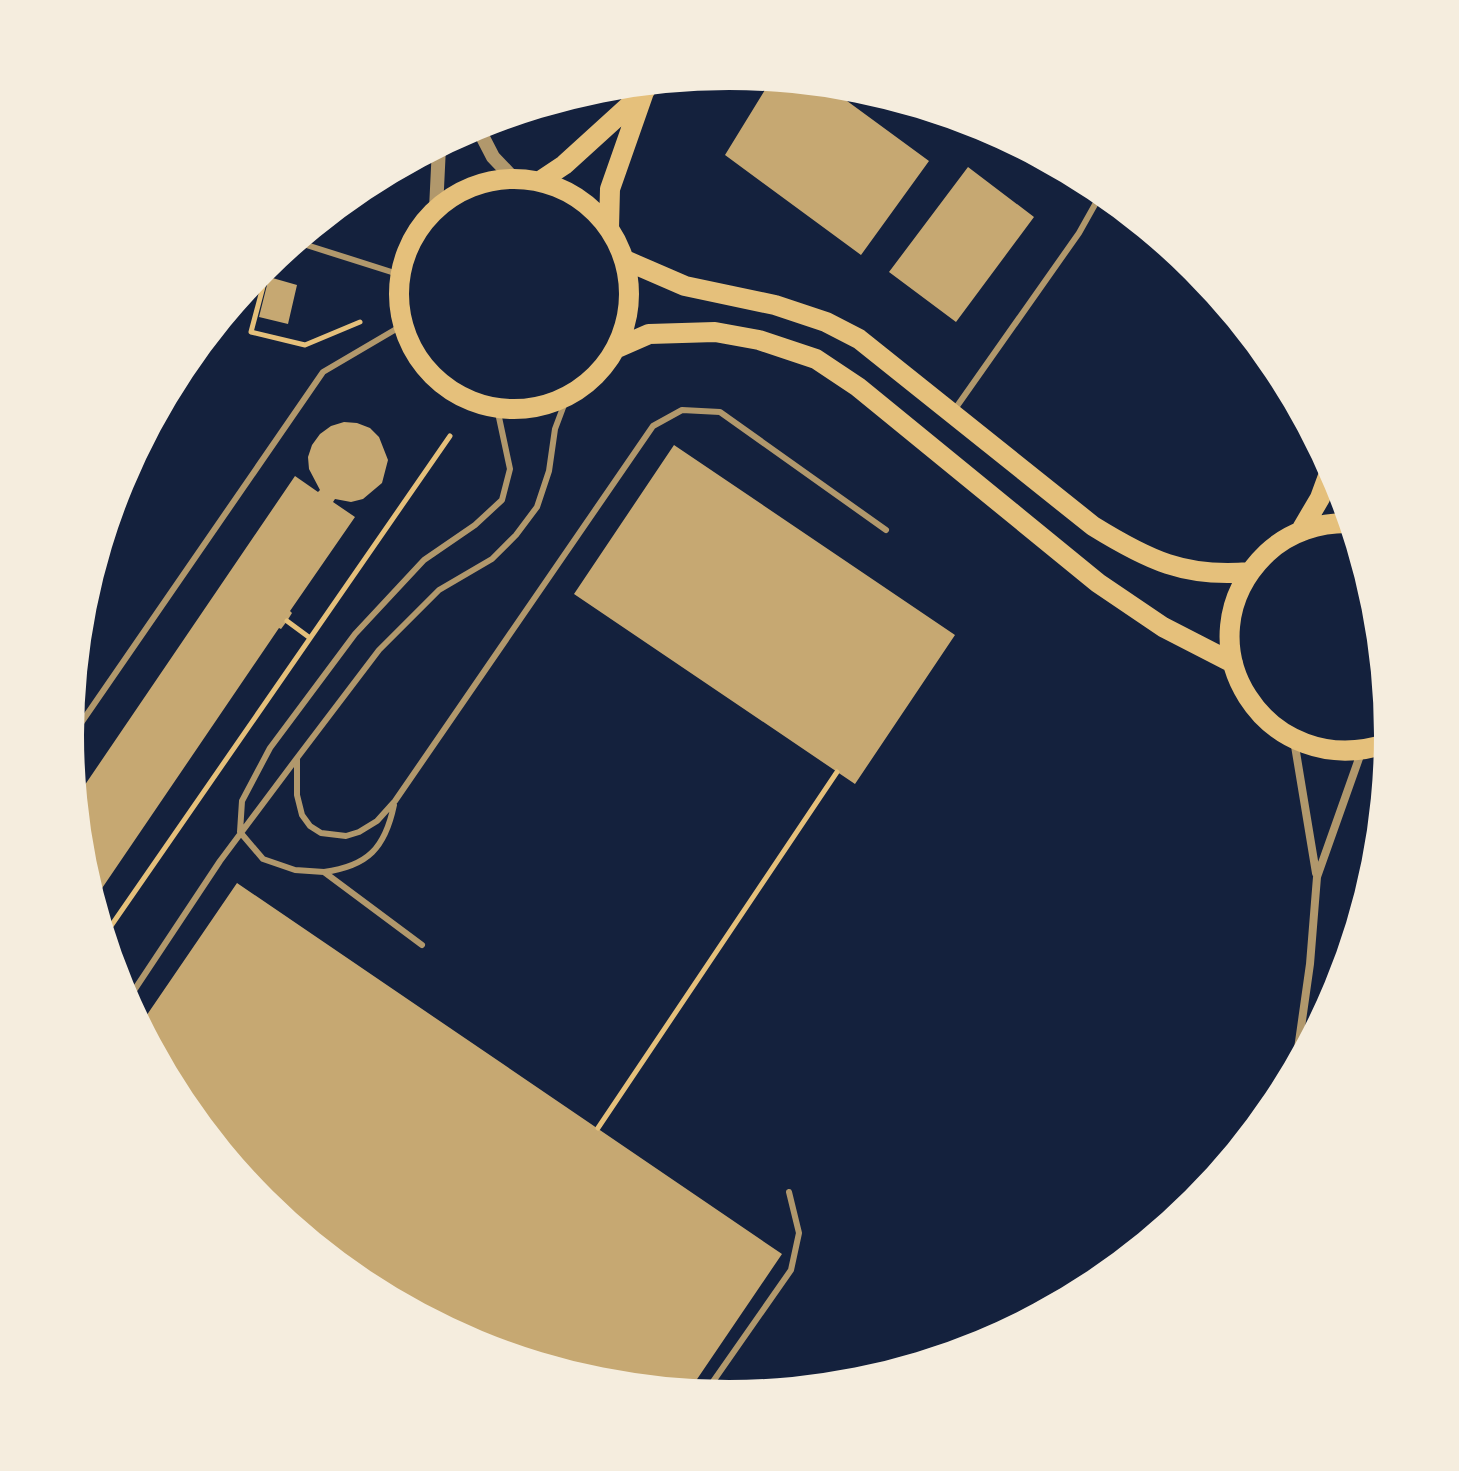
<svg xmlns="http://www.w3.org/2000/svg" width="1459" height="1471" font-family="Spectral,serif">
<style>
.building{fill:#c6a872}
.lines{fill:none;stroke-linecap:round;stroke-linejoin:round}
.path{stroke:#e5c07b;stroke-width:5}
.service{stroke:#b1986c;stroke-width:6}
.minor{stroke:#b1986c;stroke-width:8}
.tertiary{stroke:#b1986c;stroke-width:14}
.primary{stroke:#e5c07b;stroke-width:20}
</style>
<rect width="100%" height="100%" fill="#14213d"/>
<path class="building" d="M771,80L850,88L843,98L929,161L861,255L725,155Z
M968,167L1034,217L956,322L889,272Z
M269,277L297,285L288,324L259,317Z
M344,422L357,423L370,428L379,437L388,460L382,483L363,499L351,502L335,499L333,502L355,517L290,611L292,613L287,621L281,629L279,628L94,900L83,864L76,798L295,476L318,492L320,490L309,469L308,457L312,445L320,434L331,426Z
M674,445L955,635L855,784L574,594Z
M237,883L782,1254L689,1391L600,1382L477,1345L363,1284L263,1202L181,1102L140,1025Z"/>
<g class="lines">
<path class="path" d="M414,160V161
M269,264L251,332L305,345L360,322
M287,621L310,638
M104,936L450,436
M598,1128L837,772"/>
<path class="service" d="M297,242L401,275
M567,397L555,429L549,471L537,507L516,535L492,559L439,590L379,650L297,758V795L302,815L310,826L321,833L346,836L359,832L377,821L395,801L653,426L682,410L720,412L886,530
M955,409L1079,233L1102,192
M70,739L323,372L403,325
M324,872C368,866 385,848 394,805
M422,945L324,872L295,870L263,859L240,832L242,801L270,748L355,634L424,560L475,525L502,500L510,469L497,408
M127,1001L220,861L297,758
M705,1393L791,1270L799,1233L789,1192"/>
<path class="minor" d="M1294,740L1316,873
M1295,1070L1310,964L1317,877L1362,750"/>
<path class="tertiary" d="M477,126L493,157L513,178
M436,209L439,147"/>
<path class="primary" d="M399 294a115 115 0 1 1 230 0a115 115 0 1 1-230 0Z
M540,181L564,165L641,95
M609,228L610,189L644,92L649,84
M625,260L685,286L775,305L826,322L859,339L1093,526C1148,560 1185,578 1250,572
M617,348L649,334L715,332L759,340L816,359L858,387L1098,583L1163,627L1233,663
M1351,523C1320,522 1289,532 1267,553C1175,641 1267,785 1388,743
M1300,532L1320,498L1331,468"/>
</g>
<path d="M0 0H1459V1471H0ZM84 735a645 645 0 1 1 1290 0a645 645 0 1 1-1290 0Z" fill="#f5edde" fill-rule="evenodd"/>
</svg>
